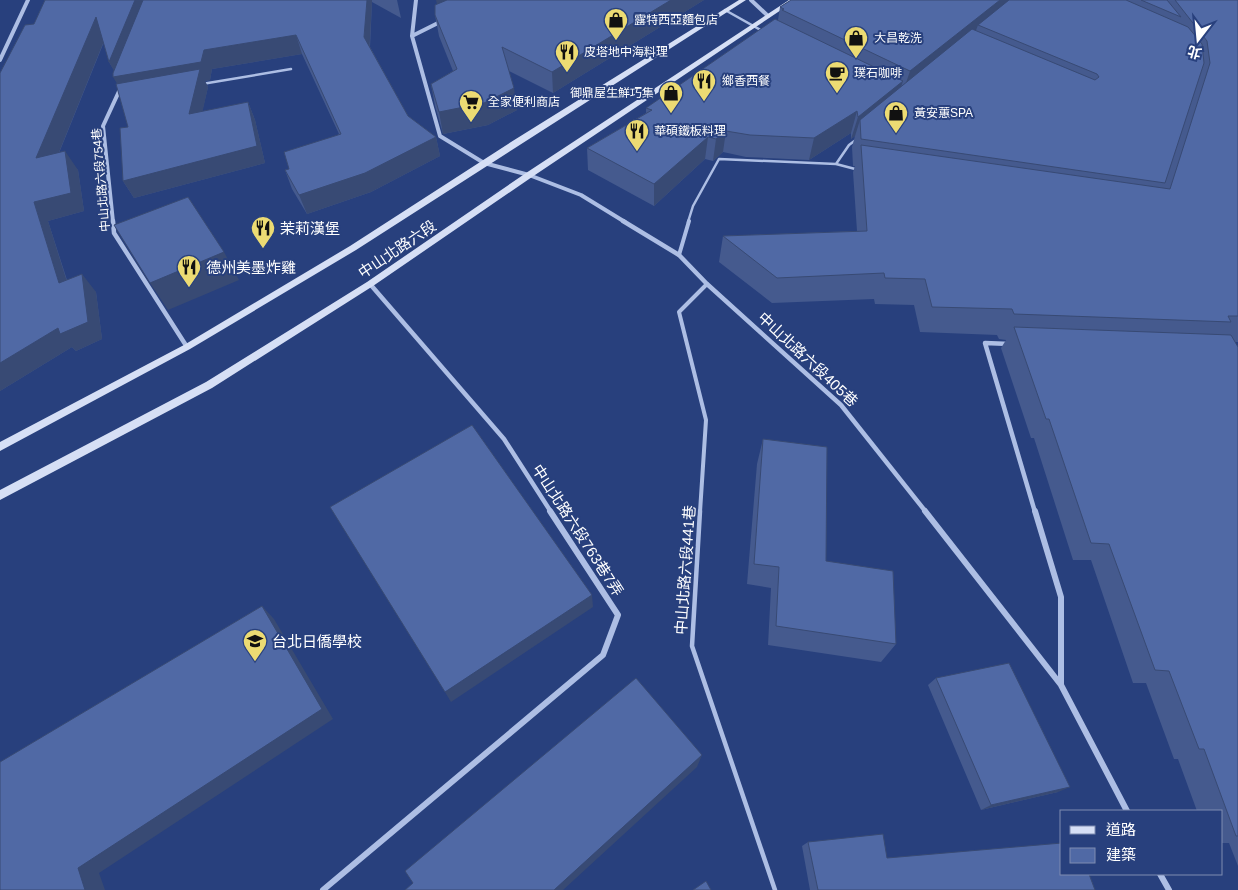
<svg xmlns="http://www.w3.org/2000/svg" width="1238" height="890" font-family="Arial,'Noto Sans TC',sans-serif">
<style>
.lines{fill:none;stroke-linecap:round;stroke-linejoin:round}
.lane-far2{stroke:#adbee4;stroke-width:2.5}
.lane-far1{stroke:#adbee4;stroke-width:4}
.lane{stroke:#adbee4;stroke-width:4.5}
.street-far2{stroke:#adbee4;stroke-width:4}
.street-far1{stroke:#adbee4;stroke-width:4.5}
.street{stroke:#adbee4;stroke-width:6}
.secondary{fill:#d6dff5;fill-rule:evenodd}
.wall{fill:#455a8e}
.shaded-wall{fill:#384a74}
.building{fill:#5069a5;stroke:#384a74}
.labels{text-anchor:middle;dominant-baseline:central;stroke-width:4;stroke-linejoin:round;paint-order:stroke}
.far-poi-label{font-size:12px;fill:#fff;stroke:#28407d;text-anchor:start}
.far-street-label{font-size:12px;fill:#fff;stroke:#28407d}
.poi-label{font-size:15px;fill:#fff;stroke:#28407d;text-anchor:start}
.street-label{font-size:15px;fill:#fff;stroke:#28407d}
</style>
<rect width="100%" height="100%" fill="#28407d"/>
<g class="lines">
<path class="lane-far2" d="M725,10L764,32
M202,84L291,69
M836,164L849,145L857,139
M688,222L693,206L719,159L836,164L859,170"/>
<path class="lane-far1" d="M679,255L689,221
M700,512L706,420L679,312L707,284"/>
<path class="lane" d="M700,511L692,646L775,890"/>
<path class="street-far2" d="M416,0L412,36L440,136L484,163L529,175L581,195L625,222
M751,0L768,16
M412,36L442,21
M0,60L28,0
M113,222L103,126L121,87"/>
<path class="street-far1" d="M113,221L114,233L187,347
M623,221L679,255L707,284L841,405L926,512
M370,284L504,439L551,512
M1010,344L985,343L1035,512"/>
<path class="street" d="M925,511L1061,685L1127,811
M1035,511L1061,597V685
M1160,874L1169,890
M323,890L603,655L618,615L550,511"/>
<path class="secondary" d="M739,0H746L356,250L190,349L0,451V442L184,345L350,246L511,142Z
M789,0H796L532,177L373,286L212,388L0,500V490L206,382L367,282L526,173Z"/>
</g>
<path class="wall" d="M45,0H397L401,18L372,2L370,47L408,116L436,137L440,156L371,192L307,214L292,189L285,170L289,169L339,134L302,54L212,69L210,80L205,81L208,87L202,112L248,102L255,120L265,163L134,198L123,181L128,127L114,70L109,62L104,42L59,153L78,170L84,211L48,221L67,280L96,292L102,339L76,351L72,347L0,391V73L34,24Z
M704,0L553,93L509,71L517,110L488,125L443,134L435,106L431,84L453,71L439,36L435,15Z
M791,0H1238V342H1235L1238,347V866L1229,843H1222V811H1197L1178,759H1174L1146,683H1133L1091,560H1073L1034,438H1031L1001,348L1006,340L999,339L997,335L920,332L914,305L875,304L874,299L772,303L719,262L723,236L857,231L853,172L855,166H853L852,147L855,136L851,139V133L809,160L746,157L723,152L713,161L705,159L654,206L588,170L587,148L646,113V108L778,20L780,7Z
M763,439L826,561L896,644L881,662L768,645L771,588L747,584L757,464Z
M936,678L1058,792L981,810L928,685Z
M808,842L887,858L1095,890H810L802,846Z"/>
<path class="shaded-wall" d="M135,0H152L204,50L296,35L302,54L212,69L210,80L205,81L208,87L198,132L124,95L113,77L117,76L109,62Z
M367,0H372V2L369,56L364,37Z
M436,0H477L440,18Z
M671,0H704L553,93L552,72Z
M1000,0H1023L978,25L972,41L901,98L910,71Z
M96,17L106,36L49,177L36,158Z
M903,81L896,102L860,120L855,136L851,139L858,117Z
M514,88L517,110L488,125L443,134L439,112Z
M248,102L255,120L265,163L134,198L123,181Z
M857,111L851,133L809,160L814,138Z
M726,131L723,152L713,161L716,139Z
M436,137L440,156L371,192L307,214L299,195Z
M708,137L705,159L654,206V184Z
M65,151L78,170L84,211L48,221L73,301L59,283L34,202Z
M224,252L239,280L168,310L150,283Z
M82,274L96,292L102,339L76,351L72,347L0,391V363L58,328Z
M592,595L593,607L451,702L445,692Z
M262,606L274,619L333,719L99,873L105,890H85L78,868Z
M702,755L697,767L563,890H554Z
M1070,787L1058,792L981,810L991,805Z"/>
<path class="building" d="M45,0H135L109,62L96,17L36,158L65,151L71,193L34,202L59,283L82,274L88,322L60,334L58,328L0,363V73L25,25L34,24Z
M143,0H367L364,37L408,116L436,137L365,173L299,195L285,170L289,169L284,152L341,134L296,35L204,50L201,62L113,77V73Z
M447,0H671L552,72L502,47L514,88L484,103L439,112L431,84L457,69L435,15V5Z
M791,0H1000L910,71L782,10L784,9L780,7Z
M1009,0H1126L1188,27L1202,44L1204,63L1165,183L861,139L860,120L972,29L1095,80L1099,77L1097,74L978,25Z
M1141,0H1167L1181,17Z
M1175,0H1238V316H1228L1231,322L1014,314L1012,309L932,307L925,279L885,278L884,273L777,278L723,236L867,231L861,145L1170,189L1210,63L1207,41Z
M775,19L903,81L858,117L857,111L814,138L750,135L726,131L716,139L708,137L654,184L587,148L652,110L646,108Z
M200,69L189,114L248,102L257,146L123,181L120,128L128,127L116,84Z
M188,197L224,252L150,283L114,225Z
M1014,327L1231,335L1238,347V836H1236L1204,749H1199L1169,671L1155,670L1109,544L1091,543L1049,419H1046Z
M472,425L592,595L445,692L330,507Z
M763,439L827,447L826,561L893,571L896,644L776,626L779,567L754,564Z
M262,606L322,709L78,868L85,890H0V762Z
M1009,663L1070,787L991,805L936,678Z
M636,678L702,755L554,890H405L413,883L405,871Z
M883,834L887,858L1062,843V874H1089L1095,890H818L808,842Z
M706,881L711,890H693Z"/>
<defs>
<g id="shop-pin" transform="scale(1.25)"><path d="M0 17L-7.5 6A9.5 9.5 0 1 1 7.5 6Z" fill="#ecdb73" stroke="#28407d"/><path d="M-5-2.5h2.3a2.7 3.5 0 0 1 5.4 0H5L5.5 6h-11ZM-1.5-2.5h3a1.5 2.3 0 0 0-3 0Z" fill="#111"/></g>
<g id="restaurant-pin" transform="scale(1.25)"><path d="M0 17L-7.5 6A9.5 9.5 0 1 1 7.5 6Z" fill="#ecdb73" stroke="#28407d"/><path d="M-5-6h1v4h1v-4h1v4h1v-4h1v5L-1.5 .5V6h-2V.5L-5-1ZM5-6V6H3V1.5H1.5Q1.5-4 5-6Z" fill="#111"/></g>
<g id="cafe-pin" transform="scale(1.25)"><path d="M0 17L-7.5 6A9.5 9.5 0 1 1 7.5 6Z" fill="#ecdb73" stroke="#28407d"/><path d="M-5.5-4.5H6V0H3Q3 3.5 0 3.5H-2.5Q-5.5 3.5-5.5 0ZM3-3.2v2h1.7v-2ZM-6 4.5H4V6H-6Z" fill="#111"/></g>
<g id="supermarket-pin" transform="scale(1.25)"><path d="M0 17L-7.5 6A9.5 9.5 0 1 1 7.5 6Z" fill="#ecdb73" stroke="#28407d"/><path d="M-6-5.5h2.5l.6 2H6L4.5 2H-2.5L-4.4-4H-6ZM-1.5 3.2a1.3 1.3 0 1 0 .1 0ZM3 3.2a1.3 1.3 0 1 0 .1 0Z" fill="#111"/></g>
<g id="school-pin" transform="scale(1.25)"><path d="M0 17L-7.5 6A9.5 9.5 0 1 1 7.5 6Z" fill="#ecdb73" stroke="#28407d"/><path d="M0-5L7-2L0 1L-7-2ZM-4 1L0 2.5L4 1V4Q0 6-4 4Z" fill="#111"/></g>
</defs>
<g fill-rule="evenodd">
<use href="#shop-pin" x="616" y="20"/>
<use href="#shop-pin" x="856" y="38"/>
<use href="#restaurant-pin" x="567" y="52"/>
<use href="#cafe-pin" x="837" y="73"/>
<use href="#restaurant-pin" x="704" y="81"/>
<use href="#shop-pin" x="671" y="93"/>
<use href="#supermarket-pin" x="471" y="102"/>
<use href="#shop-pin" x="896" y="113"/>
<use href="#restaurant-pin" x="637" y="131"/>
<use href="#restaurant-pin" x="263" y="228"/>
<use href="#restaurant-pin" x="189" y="267"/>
<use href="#school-pin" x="255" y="641"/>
</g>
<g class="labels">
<g class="far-poi-label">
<text x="634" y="20">露特西亞麵包店</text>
<text x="874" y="38">大昌乾洗</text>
<text x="584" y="52">皮塔地中海料理</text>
<text x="854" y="73">璞石咖啡</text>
<text x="722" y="81">鄉香西餐</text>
<text x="654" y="93" text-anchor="end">御鼎屋生鮮巧集</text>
<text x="488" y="102">全家便利商店</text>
<text x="914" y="113">黃安蕙SPA</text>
<text x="654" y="131">華碩鐵板料理</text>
</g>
<g class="far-street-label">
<text transform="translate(101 180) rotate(-95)">中山北路六段754巷</text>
</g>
<g class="poi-label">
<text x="280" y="228">茉莉漢堡</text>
<text x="206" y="267">德州美墨炸雞</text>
<text x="272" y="641">台北日僑學校</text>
</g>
<g class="street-label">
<text transform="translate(397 249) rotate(-34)">中山北路六段</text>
<text transform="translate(808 359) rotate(43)">中山北路六段405巷</text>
<text transform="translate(578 530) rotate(57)">中山北路六段763巷7弄</text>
<text transform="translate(685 570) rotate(-86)">中山北路六段441巷</text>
</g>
</g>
<rect x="1060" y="810" width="162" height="65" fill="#28407d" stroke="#7e8cb1"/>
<rect x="1070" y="826" width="25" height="8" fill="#d6dff5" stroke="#7e8cb1"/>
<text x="1106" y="835" font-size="15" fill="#ffffff">道路</text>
<rect x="1070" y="848" width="25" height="15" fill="#5069a5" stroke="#7e8cb1"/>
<text x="1106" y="860" font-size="15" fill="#ffffff">建築</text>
<g transform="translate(1198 40) rotate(196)" stroke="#28407d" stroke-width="4" paint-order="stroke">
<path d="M0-4L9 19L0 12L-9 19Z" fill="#ffffff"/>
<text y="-8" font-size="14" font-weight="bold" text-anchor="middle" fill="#ffffff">北</text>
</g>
</svg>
